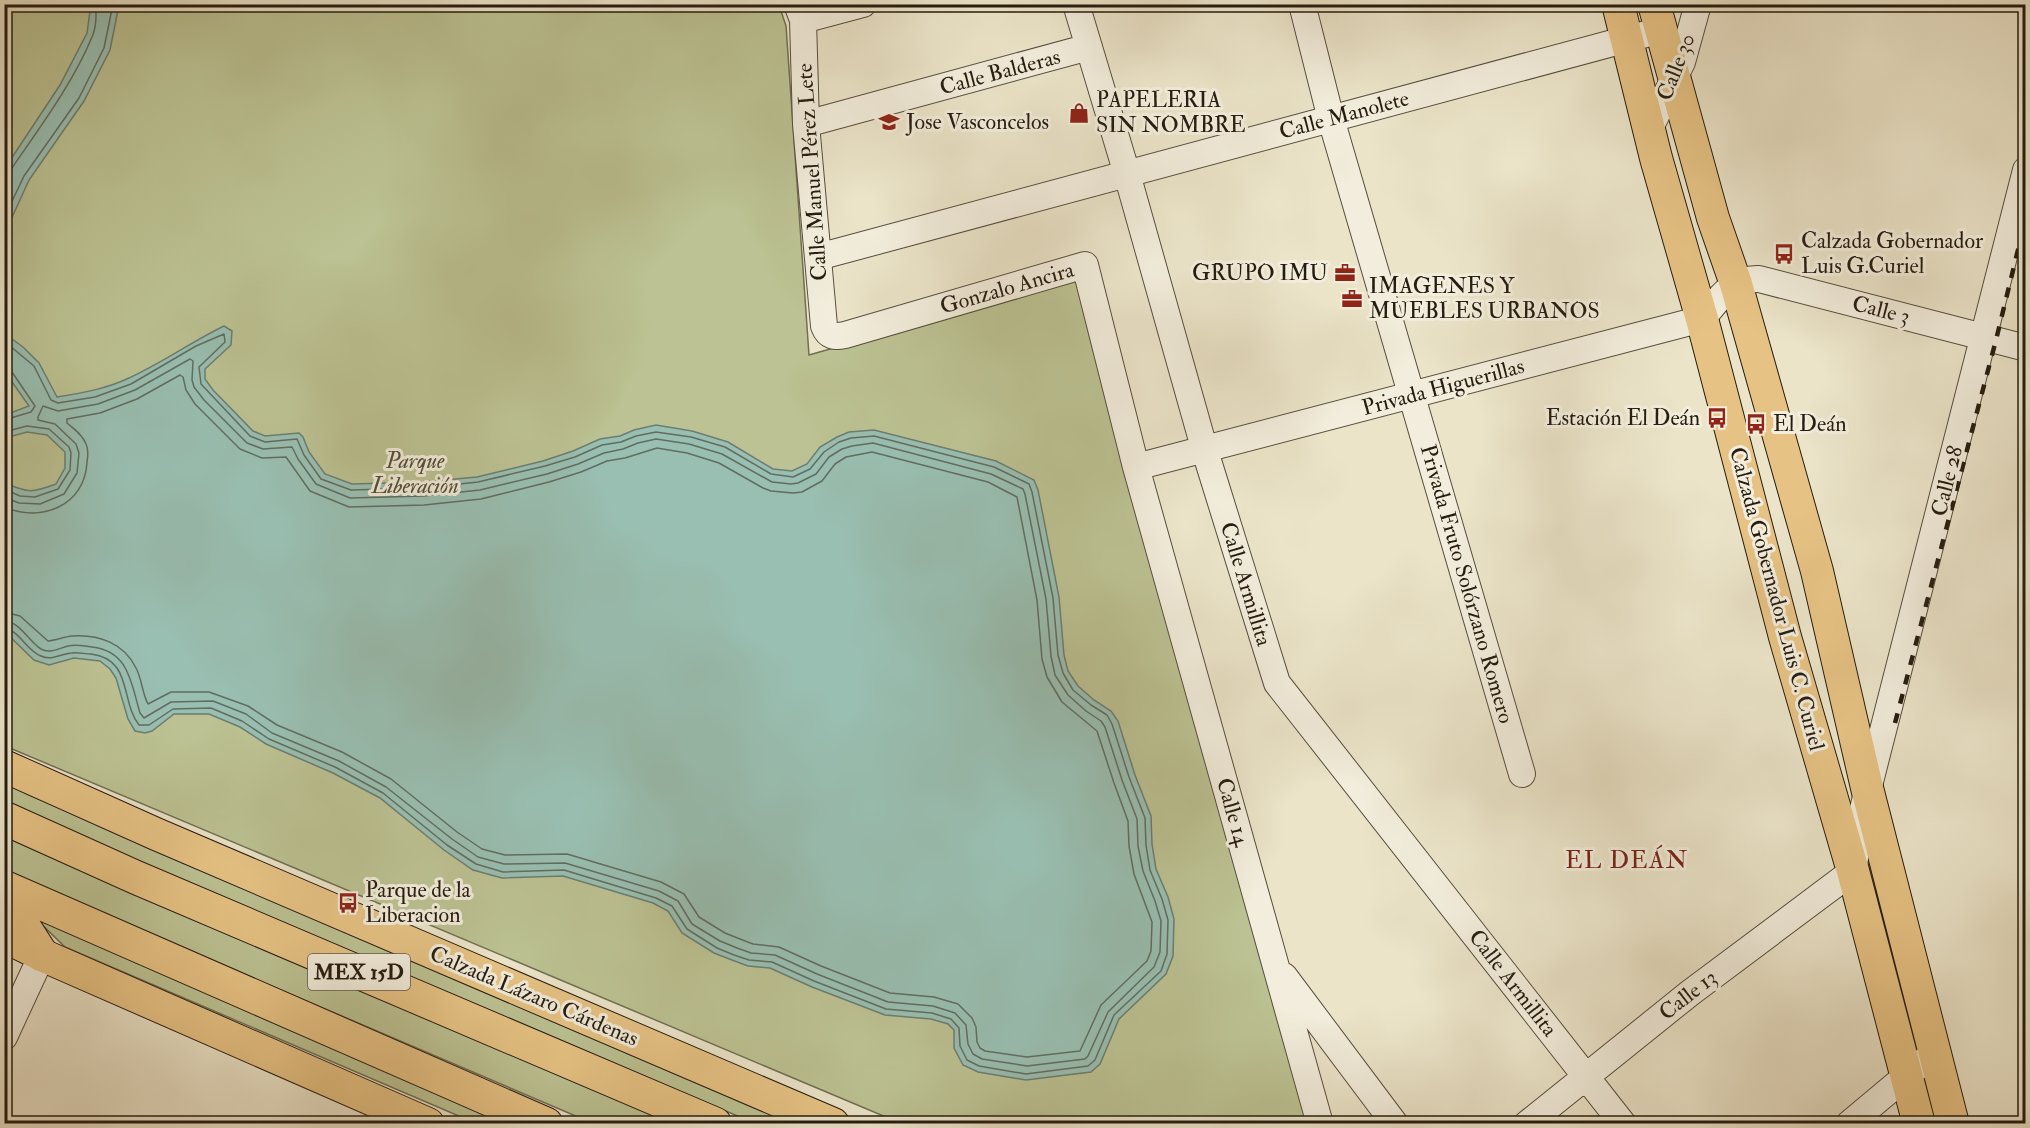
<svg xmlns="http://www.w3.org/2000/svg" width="2030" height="1128" font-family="'IM FELL Double Pica',serif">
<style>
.green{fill:#bcc293;stroke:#716f52;stroke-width:1.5}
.water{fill:#99bfb2;stroke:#6b7e71;stroke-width:1.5}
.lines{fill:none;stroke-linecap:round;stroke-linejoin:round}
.shore{stroke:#606e61;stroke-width:1.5}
.minor-casing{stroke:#574e3e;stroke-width:28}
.major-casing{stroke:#261c10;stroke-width:34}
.highway-casing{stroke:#261c10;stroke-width:35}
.minor{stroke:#f2eddc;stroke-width:26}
.major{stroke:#e6c284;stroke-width:32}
.highway{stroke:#e6c284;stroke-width:33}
.rail{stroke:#261c10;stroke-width:4.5;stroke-dasharray:10 10;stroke-linecap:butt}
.labels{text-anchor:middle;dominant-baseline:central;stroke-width:6;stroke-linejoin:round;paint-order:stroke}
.shield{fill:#f2eddc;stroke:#635b4d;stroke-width:1.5}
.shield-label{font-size:21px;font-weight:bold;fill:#261c10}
.street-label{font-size:22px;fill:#261c10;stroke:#f2eddc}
.poi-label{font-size:22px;fill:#261c10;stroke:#f2eddc;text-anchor:start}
.park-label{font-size:22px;font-style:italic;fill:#534e37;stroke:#f2eddc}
.neighbourhood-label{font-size:24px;letter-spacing:1.5px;fill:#7a1f14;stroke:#f2eddc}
</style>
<rect width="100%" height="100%" fill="#ebe4c9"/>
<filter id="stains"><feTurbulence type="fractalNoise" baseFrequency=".00333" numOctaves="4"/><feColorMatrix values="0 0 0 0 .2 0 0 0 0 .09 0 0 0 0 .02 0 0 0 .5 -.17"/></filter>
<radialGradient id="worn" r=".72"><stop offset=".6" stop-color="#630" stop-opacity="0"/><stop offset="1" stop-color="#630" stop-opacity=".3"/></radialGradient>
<path class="green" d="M4,5H779L786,26L809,355L1082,277L1315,1123H900L5,746Z
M4,782L27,794L805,1123H754L21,811L5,802Z
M4,831L689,1123H592L5,872Z
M22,905L530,1123H475L65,947Z"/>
<path class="water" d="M89,5H119L110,50L84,101L29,180L5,233V168L60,85L87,33L90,11Z
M224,326L232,331L231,345L205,369V379L213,390L253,431L265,436L299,433L303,437L309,452L325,474L352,484L423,482L477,477L543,461L573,451L600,439L620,436L634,430L656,425L692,431L728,442L773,469L792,471L807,464L820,447L837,437L849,432L874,430L996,461L1034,480L1038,490L1059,597L1064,655L1068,671L1078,686L1094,700L1111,711L1118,721L1135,775L1151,816L1152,844L1156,869L1168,897L1174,919L1173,956L1166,974L1119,1019L1100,1064L1091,1072L1026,1080L978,1072L963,1065L954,1048V1030L948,1024L931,1019L885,1015L812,987L770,968L748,966L732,960L714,953L682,933L668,911L653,903L563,876L502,878L473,870L444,850L380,798L333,773L266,744L240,727L209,714H174L152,731L145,733L135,731L128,719L116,678L110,669L100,661L74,658L49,665L34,660L5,632V483C28,493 32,493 56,484L65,468V452L47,435L27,432L5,438V415L29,406L5,372V334L23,347L39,363L57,397C82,393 106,389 129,378C162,363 191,342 224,326Z"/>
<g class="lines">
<path class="shore" d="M4,171L12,168C40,127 73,83 92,37C96,28 97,14 95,4
M4,218L24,176L79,98L104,48L113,4
M4,341L34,366L51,400L58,403L95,397L131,384L196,346L224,334L225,342L199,367L201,384L250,436L265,442L297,439L304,455L321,479L351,490L423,488L478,482L545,466L575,457L602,445L621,442L636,436L656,432L691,437L725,447L771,474L793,477L810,469L824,452L839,442L851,438L874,436L994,467L1029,484L1032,492L1053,598L1058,655L1063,673L1073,690L1091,705L1107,715L1112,724L1129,777L1145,818L1146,845L1150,870L1162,899L1168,920L1167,954L1161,971L1114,1015L1095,1060L1088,1066L1026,1074L979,1066L967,1060L960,1046L959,1028L951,1019L932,1013L886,1009L814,981L772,962L749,960L734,955L717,948L687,929L672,906L656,898L564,870L503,872L476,864L447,845L383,793L335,767L269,739L242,721L211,708L173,709L149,725H139C120,701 133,659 91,654C85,654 78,652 72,653C60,654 52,661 41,656C27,651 19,630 4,628
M4,369L12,372L35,406L31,412L4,420
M4,432L27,426L49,429L69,447L71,453L70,470L58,489L35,497L20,496L4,489
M4,497L19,503L40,504L64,494L77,473L79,453L76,444L55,424L38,420V417L43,406L58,411L98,404L135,390L190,359L193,361L192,380L194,387L204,400L247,443L263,449L292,447L298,459L316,484L350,498L424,496L480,490L547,474L578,464L604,453L623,449L638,443L656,439L689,444L722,454L772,482L791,484L798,483L816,474L829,457L842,449L852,446L873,443L991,474L1023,489L1025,494L1046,599L1051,656L1055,675L1068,695L1086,711L1101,721L1105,727L1122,780L1137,819L1138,846L1143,871L1155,901L1161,921L1160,952L1154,967L1108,1012L1088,1056L1085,1059L1027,1066L982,1059L973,1054L968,1044L966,1025L955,1013L933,1006L888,1002L817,974L775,955L751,953L737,948L720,941L692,924L678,901L659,891L565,863L504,864L478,857L452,839L386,787L339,761L272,733L246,714L213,701L171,702L144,718L140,713C131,683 129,651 92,647C84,646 76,644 68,646C60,648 50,654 41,649C28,641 21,622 4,621
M4,507C41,523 85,506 87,462C88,456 89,450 86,444C83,435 74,429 67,423V419L100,413L137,399L180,375L183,377L186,390L195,404L240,449L262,458L286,457L310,491L349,507L424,505L481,499L549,482L581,472L607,461L625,458L657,448L687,453L719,463L763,488L771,491L793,493L802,492L822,481L835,464L846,457L872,452L988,482L1017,497L1037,600L1042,659L1047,677L1062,702L1097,731L1114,783L1128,821L1129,846L1134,874L1152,922L1151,951L1147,961L1101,1005L1080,1051L1027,1057L985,1051L980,1048L977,1042L976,1027L972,1018L958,1004L934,997L890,993L821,966L779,947L753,944L740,939L725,933L699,917L684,894L661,882L567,854L505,855L482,849L457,832L391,779L342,752L277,725L248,706L209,692H171L148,704C142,693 142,679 136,668C124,643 98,634 72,636C64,637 56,640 48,641L20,616L4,612"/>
<g class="minor-casing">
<path id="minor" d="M797,4L803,20L806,124L824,326C828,337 835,337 845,335L1085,265L1136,467L1320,1124
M1076,4L1127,174L1205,451L1277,683L1623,1124
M1302,4L1331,119L1522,774
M803,20L863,4
M806,124L1089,47
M1650,128L1682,62L1698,4
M818,257L1661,30
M1136,467L1702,319C1719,299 1731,278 1759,279L2026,348
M1284,976L1395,1124
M4,1037L42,955
M1527,1124L1690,993L1853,871L1863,809L2026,170
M1849,1124L1935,1052"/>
</g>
<g class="major-casing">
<path id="major" d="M1618,4L1656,158L1702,319L1785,637L1853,871L1919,1124
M1654,4L1713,218L1736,284L1817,571L1868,792L1953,1124
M4,766L156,834L833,1124
M4,936L42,955L428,1124"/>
</g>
<g class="highway-casing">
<path id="highway" d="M4,818L135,877L715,1124
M4,887L546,1124
M4,911L21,922L42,955"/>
</g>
<use href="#minor" class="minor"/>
<use href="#major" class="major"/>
<use href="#highway" class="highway"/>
<path class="rail" d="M1895,723L1996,340L2026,217"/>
</g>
<defs>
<g id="shop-bare" transform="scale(1.62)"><path d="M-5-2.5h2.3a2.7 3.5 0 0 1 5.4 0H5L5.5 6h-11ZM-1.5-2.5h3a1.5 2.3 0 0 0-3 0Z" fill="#8f2418" stroke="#f2eddc" stroke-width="2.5" paint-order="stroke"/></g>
<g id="school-bare" transform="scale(1.62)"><path d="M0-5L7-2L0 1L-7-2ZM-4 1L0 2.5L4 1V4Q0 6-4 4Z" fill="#8f2418" stroke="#f2eddc" stroke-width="2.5" paint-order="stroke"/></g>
<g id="bus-bare" transform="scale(1.62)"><path d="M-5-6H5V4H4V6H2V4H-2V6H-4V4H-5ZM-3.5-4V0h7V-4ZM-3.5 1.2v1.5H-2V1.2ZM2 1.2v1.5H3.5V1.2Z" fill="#8f2418" stroke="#f2eddc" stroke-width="2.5" paint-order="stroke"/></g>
<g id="office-bare" transform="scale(1.62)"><path d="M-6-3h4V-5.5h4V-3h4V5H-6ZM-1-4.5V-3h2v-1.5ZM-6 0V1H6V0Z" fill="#8f2418" stroke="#f2eddc" stroke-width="2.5" paint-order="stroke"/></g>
</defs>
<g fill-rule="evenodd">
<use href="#shop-bare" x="1079" y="113"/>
<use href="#school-bare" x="889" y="122"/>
<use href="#bus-bare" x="1784" y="254"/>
<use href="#office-bare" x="1345" y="273"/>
<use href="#office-bare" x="1352" y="299"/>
<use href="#bus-bare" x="1717" y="418"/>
<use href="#bus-bare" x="1756" y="424"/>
<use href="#bus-bare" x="348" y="903"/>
</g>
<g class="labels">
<rect class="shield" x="308" y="954" width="102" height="36" rx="4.5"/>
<g class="shield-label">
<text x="359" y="972">MEX 15D</text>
</g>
<g class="street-label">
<text transform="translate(1676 67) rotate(-69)">Calle 30</text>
<text transform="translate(1000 72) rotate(-15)">Calle Balderas</text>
<text transform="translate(1344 115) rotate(-15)">Calle Manolete</text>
<text transform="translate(812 172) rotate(-94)">Calle Manuel Pérez Lete</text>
<text transform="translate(1007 288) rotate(-16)">Gonzalo Ancira</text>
<text transform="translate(1881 310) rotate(14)">Calle 3</text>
<text transform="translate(1443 387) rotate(-15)">Privada Higuerillas</text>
<text transform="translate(1947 481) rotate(-76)">Calle 28</text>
<text transform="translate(1246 584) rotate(73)">Calle Armillita</text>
<text transform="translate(1467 584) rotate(74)">Privada Fruto Solórzano Romero</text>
<text transform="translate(1777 599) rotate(75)">Calzada Gobernador Luis C. Curiel</text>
<text transform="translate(1233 812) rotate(74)">Calle 14</text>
<text transform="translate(1513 983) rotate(52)">Calle Armillita</text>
<text transform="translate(1688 995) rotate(-38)">Calle 13</text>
<text transform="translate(534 996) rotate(23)">Calzada Lázaro Cárdenas</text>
</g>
<g class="poi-label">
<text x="1096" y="100">PAPELERIA<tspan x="1096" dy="25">SIN NOMBRE</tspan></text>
<text x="906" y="122">Jose Vasconcelos</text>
<text x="1801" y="241">Calzada Gobernador<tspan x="1801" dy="25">Luis G.Curiel</tspan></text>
<text x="1328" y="273" text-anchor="end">GRUPO IMU</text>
<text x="1369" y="286">IMAGENES Y<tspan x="1369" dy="25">MUEBLES URBANOS</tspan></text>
<text x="1700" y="418" text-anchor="end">Estación El Deán</text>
<text x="1773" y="424">El Deán</text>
<text x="365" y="890">Parque de la<tspan x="365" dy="25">Liberacion</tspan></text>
</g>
<g class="park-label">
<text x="415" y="461">Parque<tspan x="415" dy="25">Liberación</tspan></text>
</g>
<g class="neighbourhood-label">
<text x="1627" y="860">EL DEÁN</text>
</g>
</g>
<rect width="2030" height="1128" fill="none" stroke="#ebe4c9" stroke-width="24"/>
<rect x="6" y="6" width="2018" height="1116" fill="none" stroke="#261c10" stroke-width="3"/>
<rect x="12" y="12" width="2006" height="1104" fill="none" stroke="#261c10" stroke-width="1.5"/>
<rect width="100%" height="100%" filter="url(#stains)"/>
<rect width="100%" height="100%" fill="url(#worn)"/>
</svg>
